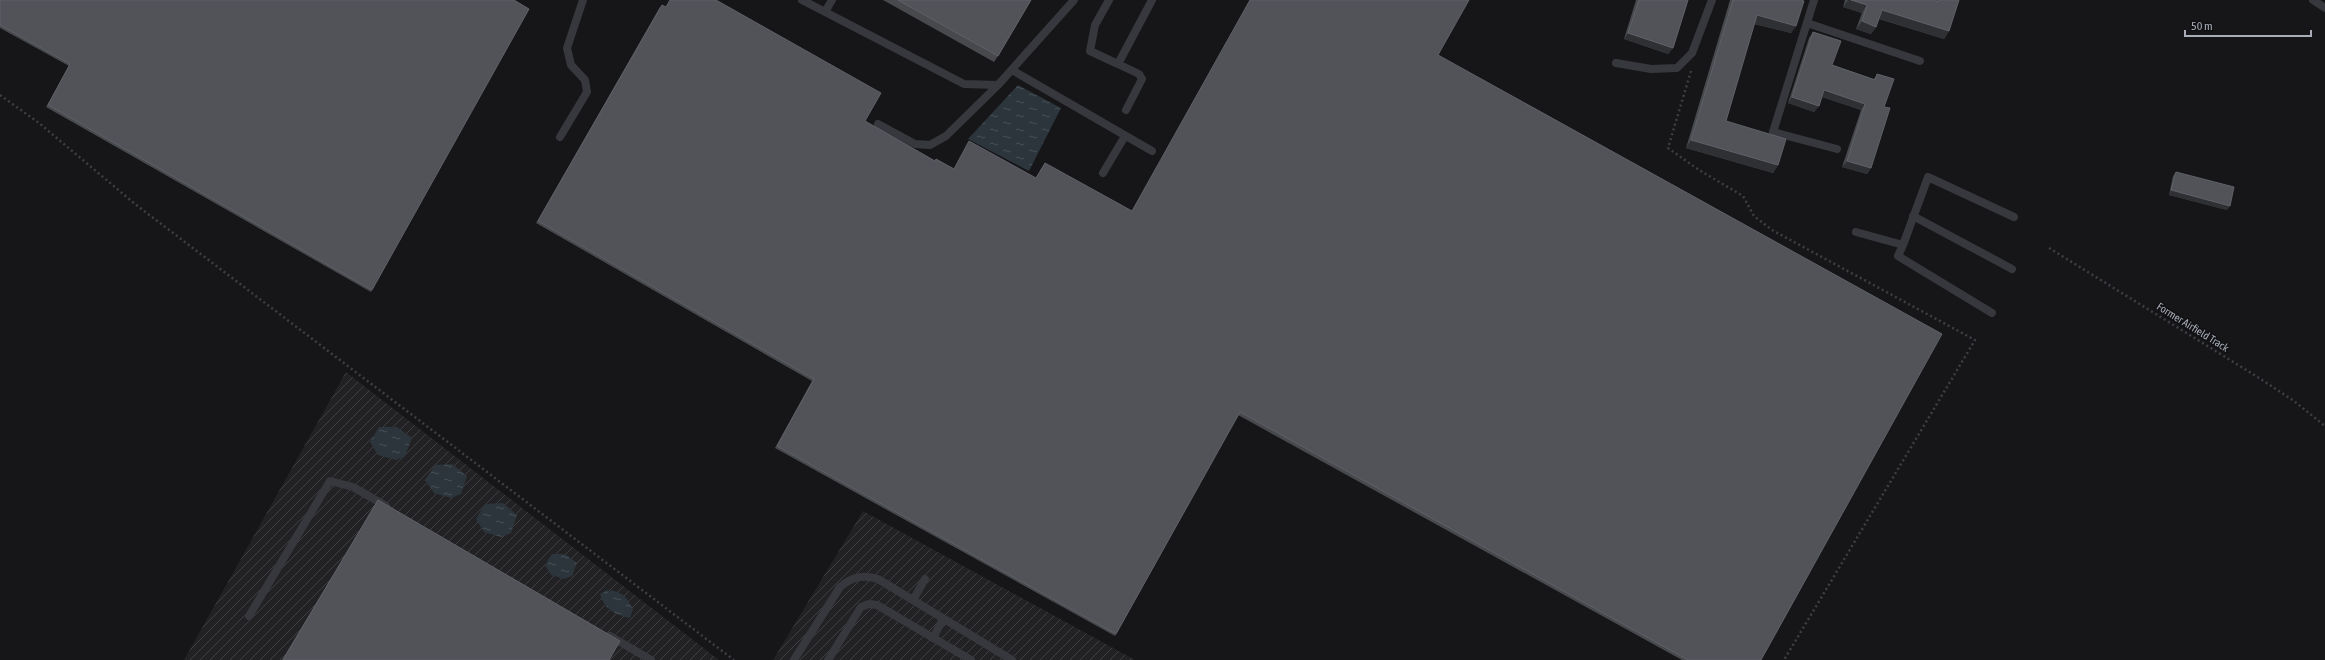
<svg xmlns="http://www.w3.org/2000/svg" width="2325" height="660" font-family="'Asap Condensed',sans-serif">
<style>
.industrial{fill:url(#industrial-furrows)}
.water{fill:url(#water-ripples)}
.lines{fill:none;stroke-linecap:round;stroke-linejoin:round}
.path{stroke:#3d3f44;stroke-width:2.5;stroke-dasharray:2 3;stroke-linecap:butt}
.lane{stroke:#37383d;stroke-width:8}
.wall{fill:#47494d}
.shaded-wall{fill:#2f3033}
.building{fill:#525359;stroke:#5f6168}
.labels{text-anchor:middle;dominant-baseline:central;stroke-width:3;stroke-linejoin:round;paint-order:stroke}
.street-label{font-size:11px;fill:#a8adb8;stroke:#111113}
</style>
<defs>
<pattern id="industrial-furrows" width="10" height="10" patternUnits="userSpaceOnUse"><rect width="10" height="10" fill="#222225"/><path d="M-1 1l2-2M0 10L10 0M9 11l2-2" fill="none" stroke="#3f3f43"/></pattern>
<pattern id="water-ripples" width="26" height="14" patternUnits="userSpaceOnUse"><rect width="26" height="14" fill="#2c353c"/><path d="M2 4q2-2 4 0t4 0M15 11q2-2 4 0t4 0" fill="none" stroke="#485056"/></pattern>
</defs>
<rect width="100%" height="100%" fill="#161618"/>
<path class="industrial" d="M346,372L719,660H184Z
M863,511L1135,660H773Z"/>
<path class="water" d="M1018,85L1061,108L1029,171L968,139Z
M379,427H397L412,438L405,456L396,460L378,455L370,442Z
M452,464L467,476L461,494L451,498L434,493L425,480L435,465Z
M503,503L517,515L511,533L501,537L484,532L476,519L485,504Z
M552,554H565L577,563L572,576L564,579L551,575L545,565Z
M607,590C623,592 625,595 633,609L630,618C615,615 604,609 600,594Z"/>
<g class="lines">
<path class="path" d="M1691,71L1668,148L1699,170L1743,196L1754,216L1772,230L1975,340L1784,660
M0,95L39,123L135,204L734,660
M2049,248L2256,376L2294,401L2325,426"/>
<path class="lane" d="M802,0L964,84L998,85
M1109,0L1095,25L1090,51L1118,64L1152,0
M1814,0L1773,132L1837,149
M2313,0L2325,8
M825,12L832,0
M1807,23L1920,61
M1616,63L1651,69L1677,68L1692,53L1712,0
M1118,64L1139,74L1142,79L1126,110
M1012,70L1152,151
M878,124L915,144L930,145L946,136L998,85L1074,0
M560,137L587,92L585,80L571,65L567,48L583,0
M1103,173L1125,136
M1913,216L2012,269
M1856,232L1903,245L1928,177L2014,217
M1903,245L1898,256L1992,313
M913,600L925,579
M249,616L330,481L353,487L386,506
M610,636L651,660
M933,638L943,619
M794,660L840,587C852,577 863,574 878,579L1012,660
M828,660L861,607L869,604L877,605L971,660"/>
</g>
<path class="wall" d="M0,0L372,290L371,292L46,107L69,66L0,28Z
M883,0H1031L998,56L994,62Z
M1636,0H1688L1673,48L1668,54L1624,39Z
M1730,0H1802L1796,26L1791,33L1754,24L1726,121L1778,165L1773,173L1686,148Z
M1845,0H1932L1934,1V0H1959L1949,31L1944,39L1879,19L1876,27L1871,34L1856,29L1862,13L1843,7Z
M660,7H666L935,161L953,169L1036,178L1132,211L1438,55L1761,660H1682L1238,415L1115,636L775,448L812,381L536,223Z
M1813,32L1832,65L1874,79L1877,74L1884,107L1871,168L1867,174L1842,167L1861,110L1822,97L1819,106L1814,112L1788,103L1809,38Z
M2176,172L2227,210L2169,195L2173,176Z
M378,500L609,660H282L373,508Z"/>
<path class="shaded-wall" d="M1848,0H1851L1867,5L1862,13L1843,7Z
M1882,10L1949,31L1944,39L1877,18Z
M1757,15L1796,26L1791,33L1751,23Z
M1862,21L1876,27L1871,34L1856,29Z
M1628,33L1673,48L1668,54L1624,39Z
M1824,90L1865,104L1861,110L1820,96Z
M1792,97L1819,106L1814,112L1788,103Z
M1691,140L1778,165L1773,173L1686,148Z
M1847,161L1871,168L1867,174L1842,167Z
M2171,190L2230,206L2227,210L2169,195Z"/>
<path class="building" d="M0,0H514L529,9L372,290L48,105L70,64L0,25Z
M670,0H716L881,93L865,121L935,161L936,159L954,169L969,141L1036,178L1045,163L1132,211L1250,0H1469L1438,55L1942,334L1761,660H1688L1240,412L1116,634L777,446L814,379L538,221L662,5L666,7Z
M898,0H1031L998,56Z
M1639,0H1688L1673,48L1628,33Z
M1733,0H1802L1804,1L1796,26L1757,15L1726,121L1786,139L1778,165L1691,140Z
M1851,0H1932L1938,2V0H1959L1949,31L1882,10L1876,27L1862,21L1867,5Z
M1813,32L1841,41L1832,65L1875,80L1877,74L1894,79L1884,107L1890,108L1871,168L1847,161L1865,104L1824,90L1819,106L1792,97Z
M2176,172L2234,187L2230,206L2171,190Z
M378,500L620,641L609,660H283Z"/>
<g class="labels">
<g class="street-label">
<text transform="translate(2193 327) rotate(32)">Former Airfield Track</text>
</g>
</g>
<path d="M2185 30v6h126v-6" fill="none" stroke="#a8adb8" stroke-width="2"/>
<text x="2191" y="30" font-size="12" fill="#a8adb8" stroke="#111113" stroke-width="3" paint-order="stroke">50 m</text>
</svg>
